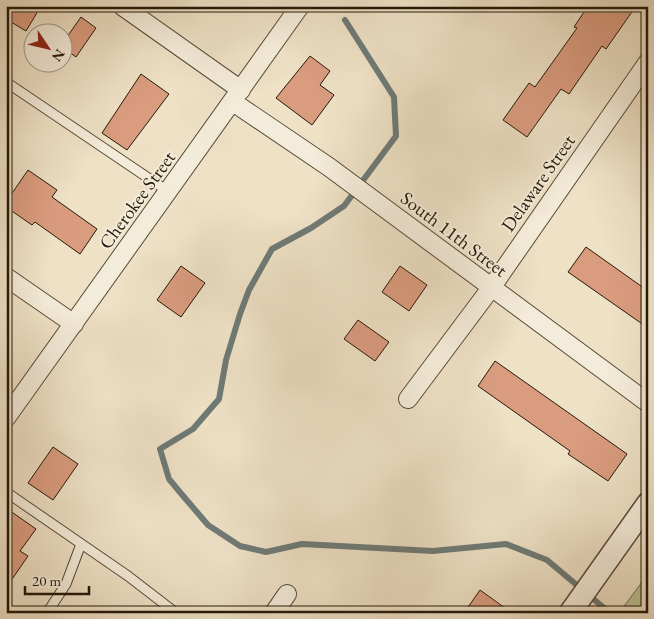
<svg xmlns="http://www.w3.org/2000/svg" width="654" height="619" font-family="'EB Garamond',serif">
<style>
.green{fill:#bbc293;stroke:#706e4e}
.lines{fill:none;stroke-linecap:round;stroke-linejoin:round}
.stream{stroke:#6e7a76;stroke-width:6}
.building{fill:#da9c7f;stroke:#251908}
.service-casing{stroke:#574b38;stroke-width:11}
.minor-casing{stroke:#574b38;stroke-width:20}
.tertiary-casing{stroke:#574b38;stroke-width:24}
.service{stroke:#f4ecda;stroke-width:9}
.minor{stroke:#f4ecda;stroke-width:18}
.tertiary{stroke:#f4ecda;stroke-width:21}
.labels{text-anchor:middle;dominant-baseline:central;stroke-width:4;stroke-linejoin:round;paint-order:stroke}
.street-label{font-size:19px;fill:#251908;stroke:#f4ecda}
</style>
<rect width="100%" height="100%" fill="#eee1c6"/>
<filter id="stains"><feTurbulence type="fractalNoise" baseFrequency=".004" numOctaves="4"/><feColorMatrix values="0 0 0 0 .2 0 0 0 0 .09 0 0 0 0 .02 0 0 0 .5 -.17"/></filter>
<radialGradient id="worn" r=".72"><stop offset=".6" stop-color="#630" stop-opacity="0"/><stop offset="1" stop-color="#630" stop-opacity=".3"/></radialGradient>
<path class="green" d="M648,574V613H619Z"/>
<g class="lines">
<path class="stream" d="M345,20L394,97L396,136L344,206L311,228L272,249L249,290L240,314L226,360L219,399L193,429L160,449L169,479L184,497L208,525L240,546L266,552L302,544L433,551L506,544L547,560L610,613"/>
</g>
<path class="building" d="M6,6H41L26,31L6,19Z
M588,6H636L606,49L602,46L569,94L561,89L527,137L503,120L529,83L535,87L577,28L574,27Z
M81,17L96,28L76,57L62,47V44Z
M310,56L330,71L320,85L334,95L312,125L276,98Z
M141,74L169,94L127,150L102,133Z
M28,170L57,190L52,197L97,229L80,254L35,222L32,225L6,207V202Z
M586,247L648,291V328L568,272Z
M181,266L205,283L181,317L157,300Z
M400,266L427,285L409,311L382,292Z
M358,320L389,342L375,361L344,339Z
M495,361L627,454L608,481L568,454L570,451L478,386Z
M53,447L78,464L53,500L28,483Z
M6,508L36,529L20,551L28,556L6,588Z
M480,590L512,613H464Z"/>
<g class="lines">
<g class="service-casing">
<path id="service" d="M6,82L169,192
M6,492L128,576L176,613
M47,613L66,584L81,544"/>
</g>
<g class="minor-casing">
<path id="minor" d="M122,6L241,90
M233,102L329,167L648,403
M6,277L74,324
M408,399L491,288L648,62
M6,418L300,6
M274,613L287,594"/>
</g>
<g class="tertiary-casing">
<path id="tertiary" d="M570,613L648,503"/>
</g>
<use href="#service" class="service"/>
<use href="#minor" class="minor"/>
<use href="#tertiary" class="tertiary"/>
</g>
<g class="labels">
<g class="street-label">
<text transform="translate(538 183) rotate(-55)">Delaware Street</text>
<text transform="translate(137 200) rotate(-54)">Cherokee Street</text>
<text transform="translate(454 234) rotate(37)">South 11th Street</text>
</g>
</g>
<rect width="654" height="619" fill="none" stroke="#eee1c6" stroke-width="25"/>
<rect x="8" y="8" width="639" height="604" fill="none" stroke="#251908" stroke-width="2.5"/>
<rect x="12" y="12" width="629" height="594" fill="none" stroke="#251908"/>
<g transform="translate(48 48) rotate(125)"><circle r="24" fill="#f4ecda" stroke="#a19886"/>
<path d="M0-4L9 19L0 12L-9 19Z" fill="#8f2418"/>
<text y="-8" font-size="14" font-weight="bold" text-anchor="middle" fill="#251908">N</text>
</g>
<path d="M25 586v8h64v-8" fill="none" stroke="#251908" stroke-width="2.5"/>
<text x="32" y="586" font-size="15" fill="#251908" stroke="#f4ecda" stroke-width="4" paint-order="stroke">20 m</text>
<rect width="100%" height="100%" filter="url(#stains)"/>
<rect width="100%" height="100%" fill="url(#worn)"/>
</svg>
